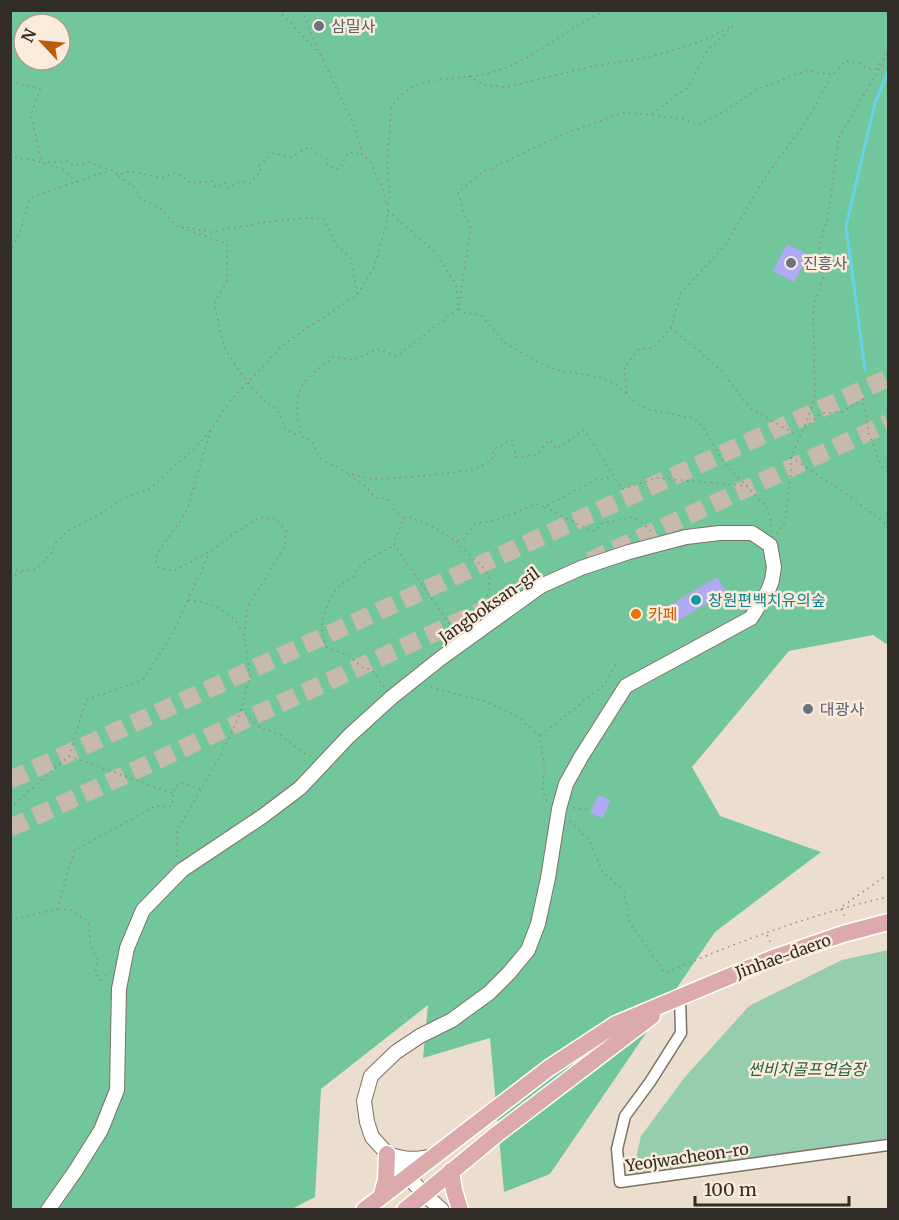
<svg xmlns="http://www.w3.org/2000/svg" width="899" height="1220" font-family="Merriweather,'Noto Sans KR',serif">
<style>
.green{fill:#97cdaf}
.forest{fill:#71c79b;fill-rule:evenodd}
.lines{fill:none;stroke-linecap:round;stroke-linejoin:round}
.stream{stroke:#66d3ee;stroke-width:3}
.building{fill:#b0a9f4}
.trunk-tunnel{stroke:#c7baac;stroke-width:18;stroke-dasharray:18 9;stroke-linecap:butt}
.minor-casing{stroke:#7e7163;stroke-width:13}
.tertiary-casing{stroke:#7e7163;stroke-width:16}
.primary-casing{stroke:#fff;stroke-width:19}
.path{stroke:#92897d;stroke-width:1.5;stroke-dasharray:1.5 4.5;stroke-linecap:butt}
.minor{stroke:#fff;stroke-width:10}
.tertiary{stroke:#fff;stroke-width:14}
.primary{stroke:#dcaaac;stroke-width:16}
.worship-dot{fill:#6b7280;stroke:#faebdb;stroke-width:2}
.culture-dot{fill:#0f9aa8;stroke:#faebdb;stroke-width:2}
.food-dot{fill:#e8710a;stroke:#faebdb;stroke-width:2}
.labels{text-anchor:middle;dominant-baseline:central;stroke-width:5;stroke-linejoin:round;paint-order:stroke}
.worship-label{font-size:16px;fill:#5b616d;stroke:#faebdb;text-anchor:start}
.culture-label{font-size:16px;fill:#0d838f;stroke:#faebdb;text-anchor:start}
.street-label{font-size:16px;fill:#312c26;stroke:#faebdb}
.food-label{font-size:16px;fill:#c56008;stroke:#faebdb;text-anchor:start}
.park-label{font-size:16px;font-style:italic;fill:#216143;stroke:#faebdb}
</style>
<rect width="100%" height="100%" fill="#ecdece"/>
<path class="green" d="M888,950V1138L631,1181L641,1136L685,1077L749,1006L842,960Z"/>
<path class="forest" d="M10,11H888V645L873,635L789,651L692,767L720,816L821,852L715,932L550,1174L504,1192L490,1038L423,1058L428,1005L321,1089L315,1197L292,1209H11ZM24,24H60V60H24Z"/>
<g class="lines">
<path class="stream" d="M865,370L846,226L875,103L888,72"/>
</g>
<path class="building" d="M787,244L809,255L794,282L773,271Z
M717,577L726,592L674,623L665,608Z
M598,795L610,800L603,818L590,813Z"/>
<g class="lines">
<path class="trunk-tunnel" d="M590,561L888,423
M10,780L888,378
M10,828L540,584"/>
<g class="minor-casing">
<path id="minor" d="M680,997L681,1033L650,1082L625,1116L617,1149L620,1182L888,1145"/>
</g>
<g class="tertiary-casing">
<path id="tertiary" d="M388,1154C405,1160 416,1160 433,1156
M48,1210L76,1170L101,1130L117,1090L119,989L127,948L143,910L182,870L263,816L300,788L349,736L392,697L441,658L541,586L581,568L629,552L686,537L720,533H752L770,545L774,567L772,580L768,591L751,618L626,686L581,757L566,784L559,809L548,878L538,924L528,950L509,973L489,993L452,1020L420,1036L396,1052L371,1076L364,1101L367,1122L372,1137L424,1194L442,1210"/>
</g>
<g class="primary-casing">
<path id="primary" d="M451,1171L454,1190L460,1210
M381,1197L386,1180L387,1154
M364,1210L549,1068L616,1024L773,958L843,934L888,922
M405,1210L497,1134L652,1016"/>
</g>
<path class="path" d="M278,10L320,54
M302,10L320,54L354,125L362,154L371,163L382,187L387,207
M469,76L484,85L506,87L594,66L650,57L699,42L733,26L707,51L688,87L652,114
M10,83H18L40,89L31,115L42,163L67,161L74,166L88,162L110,170
M10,154C18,161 31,158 41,162
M45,164L62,169L77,182
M119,176L136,189L140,198L161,209L177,226L227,244V281L214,304L224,347L240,372L264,401L278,410L286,430L300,436
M388,211L433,250L456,284L458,305
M181,226L210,232L267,222L307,218L324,219L337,246L351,258L357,294
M10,253L21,229L29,201L34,196L111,170L119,175L130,171L161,178L175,173L189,180L190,183L212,181L216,188L225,183L228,188L241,181L250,183L261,171L258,166L274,153L291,157L309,147L327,159V166L339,169L349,152L361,154
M459,309L465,313L481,315L505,343L541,364L556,370L599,377L615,384L637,404L647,409L692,418L702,425L724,463L768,508L771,521V532
M671,328L719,368L749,407L798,436
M627,393L624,367L638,350L655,347L671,327L681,293L726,244L764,179L806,122L831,77
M805,428L822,413L842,412L863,399L869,434L882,468L888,466
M791,457L852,498L886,524
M349,475L366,486L375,498H385L392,503V507L404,519L395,539L394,545L449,623L463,628
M748,486L657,478L622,489L584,430L556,449L550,440L536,455L516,457L512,440L494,449L492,460L472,470L413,477L371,479L346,473L338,467L329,464L320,458L311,440L301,436C297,415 292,391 311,375C318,368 324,365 333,357L354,360L378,349L397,356L458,309L471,228L464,214L458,192L483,172L561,135L625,112L684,119L697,125L728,109L756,90L807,70L832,75L846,61L861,64L866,68L876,69L888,52
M545,507L589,530L596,531L600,524L633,517L644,524L652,533
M404,519L410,517L433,527L456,541L464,539L475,524L496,520L536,504L544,507L595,480L612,477
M777,534L785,522L791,472V457L808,418L815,395L813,309L823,278L819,248L828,216L839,137L885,59
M456,542C464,551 488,568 489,579C490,589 485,603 483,613
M10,568L22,571L36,569L51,554L55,543L69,530L97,516L127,497L148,490L193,450L211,430
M10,579L21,572
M188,600C213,602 230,611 243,632
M425,686L484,701L517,716L540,736C541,746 543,755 544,765C545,779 539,791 548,802
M384,687L372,670L363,668L348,655L327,648L322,635V622L329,601L334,592L341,584L353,577L359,567L368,560L394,545
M241,709L259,727L280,735L308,756H312
M541,735L605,684L617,662
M69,756L172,793
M10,808L69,756L86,700L143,680L172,634L210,552
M573,808L589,810
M570,821L590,841L602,871L624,891L630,923L665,973C737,942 812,914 888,897
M177,857V830L219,759L238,719L250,676L244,633L248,606L285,546L286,530L275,518H258L235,533L211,551L174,571L159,568L155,560L161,548L186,513L211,429L231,400L284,344L357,295L374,267L386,226L390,191L387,168L391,109C411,72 450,82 485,74C532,64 564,28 607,10
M843,906L888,874
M58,909L70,910L88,921L91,947L98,960L95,973L100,980L110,972
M841,909L846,918
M10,920L57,909L74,851L155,806H172L174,787L183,783L201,789
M767,935L771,944"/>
<use href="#minor" class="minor"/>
<use href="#tertiary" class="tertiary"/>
<use href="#primary" class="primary"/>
</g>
<g class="worship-dot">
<circle cx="319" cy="26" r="6"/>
<circle cx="791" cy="263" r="6"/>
<circle cx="808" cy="709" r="6"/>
</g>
<circle class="culture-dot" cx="696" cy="600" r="6"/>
<circle class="food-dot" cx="636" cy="614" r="6"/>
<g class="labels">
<g class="worship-label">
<text x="331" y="26">삼밀사</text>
<text x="803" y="263">진흥사</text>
<text x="820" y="709">대광사</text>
</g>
<g class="culture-label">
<text x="708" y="600">창원편백치유의숲</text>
</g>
<g class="street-label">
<text transform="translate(489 605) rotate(-35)">Jangboksan-gil</text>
<text transform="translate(783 956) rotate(-20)">Jinhae-daero</text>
<text transform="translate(687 1157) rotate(-8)">Yeojwacheon-ro</text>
</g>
<g class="food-label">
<text x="648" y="614">카페</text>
</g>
<g class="park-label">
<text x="807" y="1069">썬비치골프연습장</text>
</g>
</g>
<rect width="899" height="1220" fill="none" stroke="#312c26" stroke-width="24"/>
<g transform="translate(42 42) rotate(296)"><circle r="28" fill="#faebdb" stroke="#aa9f93" stroke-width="1.5"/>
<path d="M0-4.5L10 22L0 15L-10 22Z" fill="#b95c0d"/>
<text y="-9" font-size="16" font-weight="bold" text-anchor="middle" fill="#312c26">N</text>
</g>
<path d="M695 1196v9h154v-9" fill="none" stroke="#312c26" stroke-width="3"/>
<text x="704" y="1196" font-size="18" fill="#312c26" stroke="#faebdb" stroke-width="4.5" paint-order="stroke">100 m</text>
</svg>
